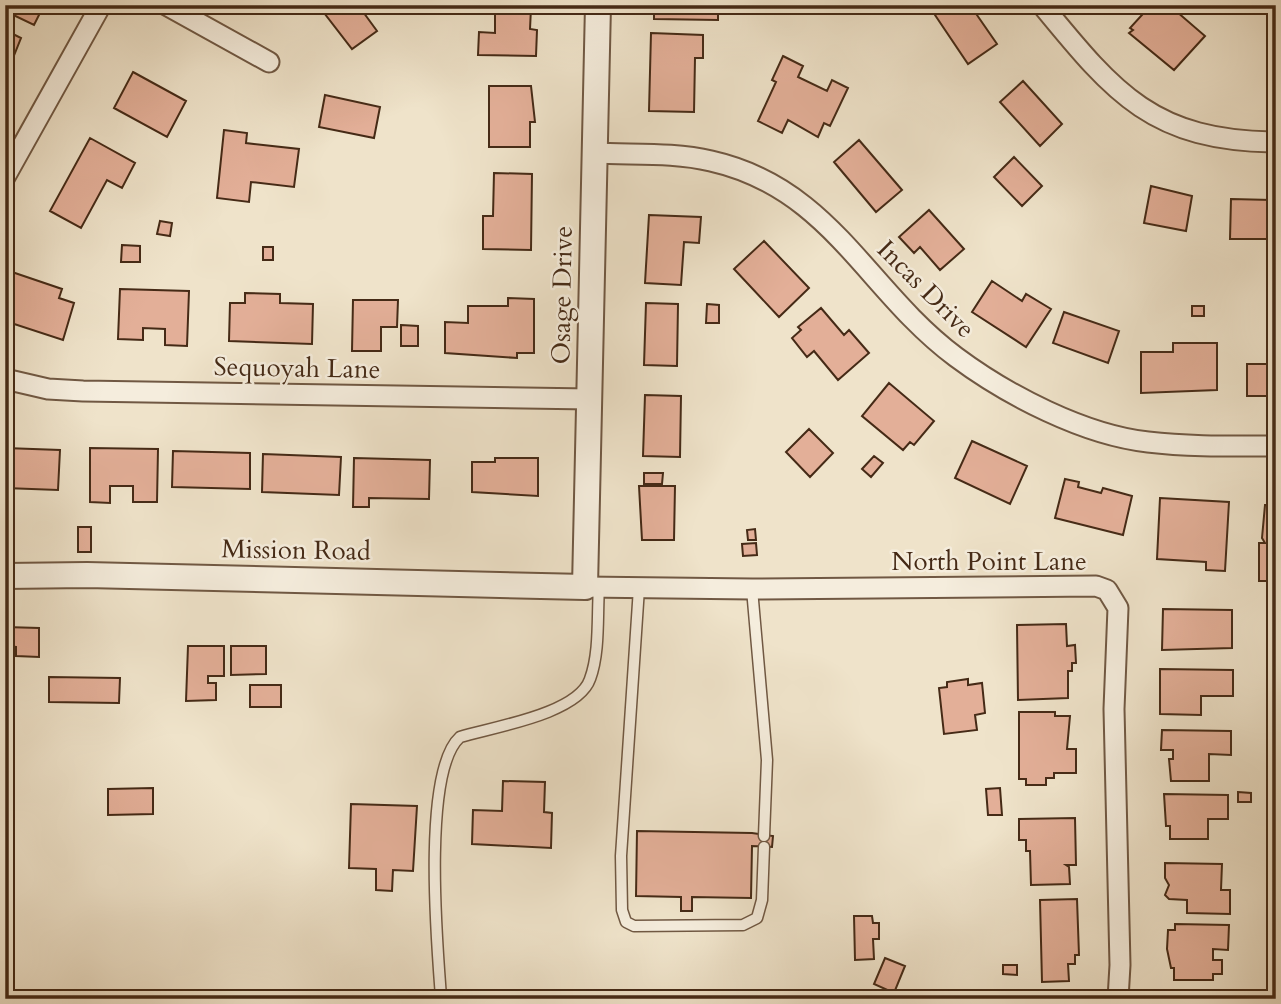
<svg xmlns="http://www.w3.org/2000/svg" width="1281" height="1004" font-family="Cardo,serif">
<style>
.building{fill:#e3af98;stroke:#452a16;stroke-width:2}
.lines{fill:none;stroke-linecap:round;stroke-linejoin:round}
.service-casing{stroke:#705843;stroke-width:13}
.minor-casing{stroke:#705843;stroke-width:23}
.tertiary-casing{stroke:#705843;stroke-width:28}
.service{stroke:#f5eddd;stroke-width:10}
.minor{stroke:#f5eddd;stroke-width:19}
.tertiary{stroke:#f5eddd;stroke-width:24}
.labels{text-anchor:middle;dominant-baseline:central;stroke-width:5;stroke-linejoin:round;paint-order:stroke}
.street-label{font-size:26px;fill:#452a16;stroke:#f5eddd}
</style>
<rect width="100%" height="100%" fill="#efe3ca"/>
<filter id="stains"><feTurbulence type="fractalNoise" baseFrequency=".00286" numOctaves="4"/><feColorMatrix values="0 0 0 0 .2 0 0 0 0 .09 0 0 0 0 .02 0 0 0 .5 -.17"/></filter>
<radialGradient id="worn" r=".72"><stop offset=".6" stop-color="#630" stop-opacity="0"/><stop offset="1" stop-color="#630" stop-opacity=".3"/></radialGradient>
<path class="building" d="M5,5H44L34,25L5,11Z
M318,5H358L377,31L352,49Z
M479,5H537L531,8L530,29L537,30L536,56L478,55L479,32L495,33V13L479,12Z
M654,5H718V20L654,19Z
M949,5H970L997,44L968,64L935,15Z
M1151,5H1169L1205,36L1174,70L1129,33L1133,30L1130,28Z
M5,30L21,38L5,78Z
M651,33L703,35V58H695L694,112L649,111Z
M783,56L803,66L798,77L827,91L832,80L848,88L830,126L824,123L818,137L788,120L782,133L758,121L776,82L772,80Z
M133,72L186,101L167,137L114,108Z
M1023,81L1062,124L1040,146L1000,102Z
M489,86H531L535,122H530V147H489Z
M325,95L380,107L374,138L319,127Z
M224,130L247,133L246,143L299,149L294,187L251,182L249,202L217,198Z
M90,138L135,163L122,188L107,180L81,228L50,211Z
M859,140L902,190L876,212L834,162Z
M1014,157L1042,186L1022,206L994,177Z
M494,173L532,174L531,250L483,249V216H493Z
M1151,186L1192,196L1186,231L1144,223Z
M1231,199L1276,200V250H1270L1271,239H1230Z
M929,210L964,249L940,270L920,247L914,253L899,237Z
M649,215L701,217L699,243L684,242L681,285L645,283Z
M160,221L172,223L170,236L157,234Z
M764,241L809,288L779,317L734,269Z
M122,245L140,246V262H121Z
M263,247H273V260H263Z
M12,272L62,289L59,298L74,303L63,340L5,321V294Z
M992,281L1022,301L1026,294L1051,309L1026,347L972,312Z
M120,289L189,291L187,346L165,345V329L143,328V340L118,339Z
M245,293L280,294V303L313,304L312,344L229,341L230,303H245Z
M508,298L534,299V353H517V358L445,353V322L468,323V306H508Z
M353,300H398L397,327H381V351H352Z
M646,303L678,304L677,366L644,365Z
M707,304L719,305V323H706Z
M1192,306H1204V316H1192Z
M821,308L844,335L849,330L869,353L838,380L814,351L807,357L792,338L801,330L798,327Z
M1064,312L1119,331L1108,363L1053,343Z
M401,325L418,326V346H401Z
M1173,343H1217V390L1141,393V352H1173Z
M1247,364H1276V396H1247Z
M889,383L934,421L914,445L910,442L903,450L862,416Z
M645,395L681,396L680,457L643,456Z
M809,429L833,453L810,477L786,452Z
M972,441L1027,466L1010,504L955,478Z
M5,448L60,450L58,490L5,488Z
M90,448L158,449L157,502H133V486H110V503L90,502Z
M173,451L250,453V489L172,487Z
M263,454L341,457L339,495L262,492Z
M874,456L883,463L871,477L862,469Z
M354,458L430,460L429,499L369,498V507H353Z
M495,458H538V496L472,492V462H495Z
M644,473H663L662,484H644Z
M1065,479L1079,482L1078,487L1101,493L1103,488L1132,496L1123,535L1055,518Z
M639,486H675L674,540H642Z
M1160,498L1229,502L1225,571L1206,570V562L1157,559Z
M1265,505H1276V581H1259V543H1265L1262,538Z
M78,527H91V552H78Z
M755,529L756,540H748L747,530Z
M756,543L757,555L743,556L742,544Z
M1163,609L1232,610V648L1162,650Z
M1066,624L1067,646L1075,645L1076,663H1072V671H1068V698L1018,700L1017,625Z
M5,627L39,628V657L16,656V647L5,646Z
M188,646H224V676H208V683H216V700L186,701Z
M231,646H266V674L231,675Z
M1160,669L1233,670V696H1201V715L1160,714Z
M49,677L120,678L119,703L49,702Z
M968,679V685L982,683L985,713L975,715L977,730L944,734L939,688L947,687V682Z
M250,685H281V707H250Z
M5,688H14V701H5Z
M1019,712H1055V716H1070L1067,749H1076V773H1054V778H1046V785H1026V779H1019Z
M1162,730L1231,731V755L1209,754V781H1171L1169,759H1173V750H1161Z
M503,781L545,782L544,812L552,813L551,848L472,844L473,810L502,811Z
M153,788V814L108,815V789Z
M1000,788L1002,815H988L986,789Z
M1238,792L1251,793V802H1238Z
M1164,794L1228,795V819H1208V839H1170V826H1166Z
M351,804L417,806L413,871L393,870L392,891L376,890V869L349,868Z
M1075,818L1076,865H1066L1069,867L1070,884L1031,885L1030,851H1026V840H1019V819Z
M637,831L752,833L773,836L772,847L752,846L751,898L692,897V911H681V897L636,896Z
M1165,863L1222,864L1221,890H1230V914L1187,913V900L1169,899L1165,895L1169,885L1165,878Z
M1077,899L1079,955H1075V964H1068L1069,981L1042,982L1040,900Z
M854,916H872L873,923H879V939H873L874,959L855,960Z
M1175,924L1229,925L1228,950L1213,949V960H1222V974H1213V980H1174V968H1171L1167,949L1168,930H1175Z
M885,958L905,966L894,993L874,984Z
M1003,965H1017V975L1003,974Z
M70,992H86V999L70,998Z
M1172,994H1220V999H1172Z"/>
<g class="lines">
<g class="service-casing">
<path id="service" d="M639,588L621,856L622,910L626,922L634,926L743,925L757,918L762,900L764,847
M752,589L767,760L764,836
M441,997C437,944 422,771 460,737C493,727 578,714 590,679C600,652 597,616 599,587"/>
</g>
<g class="minor-casing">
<path id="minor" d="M166,5L269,62
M1042,5C1115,94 1153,141 1276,142
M595,153C633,155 674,152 711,161C831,188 866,290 956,357C1007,395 1084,435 1148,442C1190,447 1234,446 1276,446
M5,177L101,5
M5,379L48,389L83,391L590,399
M585,587L752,589L1096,586L1107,590L1118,608L1114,709L1120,965L1118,999"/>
</g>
<g class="tertiary-casing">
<path id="tertiary" d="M5,576L87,575L585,587L598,5"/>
</g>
<use href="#service" class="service"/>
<use href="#minor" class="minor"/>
<use href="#tertiary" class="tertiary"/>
</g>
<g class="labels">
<g class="street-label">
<text transform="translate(926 289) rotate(45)">Incas Drive</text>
<text transform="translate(562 295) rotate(-89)">Osage Drive</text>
<text transform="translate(297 368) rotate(1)">Sequoyah Lane</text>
<text transform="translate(296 550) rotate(1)">Mission Road</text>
<text x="989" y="561">North Point Lane</text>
</g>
</g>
<rect width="1281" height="1004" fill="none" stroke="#efe3ca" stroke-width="28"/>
<rect x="7" y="7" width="1267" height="990" fill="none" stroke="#452a16" stroke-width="3.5"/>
<rect x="14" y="14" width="1253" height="976" fill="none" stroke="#452a16" stroke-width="2"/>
<rect width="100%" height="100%" filter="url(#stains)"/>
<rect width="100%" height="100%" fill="url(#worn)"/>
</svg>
